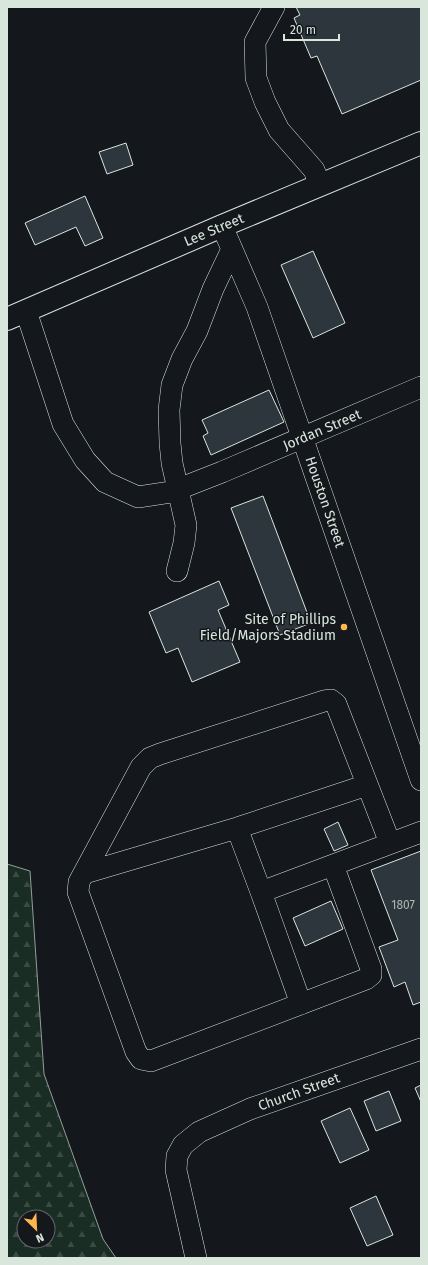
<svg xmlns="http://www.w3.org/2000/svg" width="428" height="1265" font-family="'Fira Sans',sans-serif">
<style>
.forest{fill:url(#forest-firs);stroke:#939e99;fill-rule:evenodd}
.building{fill:#2c363c;stroke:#d8e6dc}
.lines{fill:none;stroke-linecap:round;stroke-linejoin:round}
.minor-casing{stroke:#d8e6dc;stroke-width:22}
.major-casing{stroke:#d8e6dc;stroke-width:24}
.minor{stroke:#14181c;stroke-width:21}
.major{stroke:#14181c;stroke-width:22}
.poi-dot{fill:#ffb74d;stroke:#14181c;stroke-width:1.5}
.labels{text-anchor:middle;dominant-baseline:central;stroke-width:3;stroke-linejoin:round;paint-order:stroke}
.number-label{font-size:12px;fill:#adbab4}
.street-label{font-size:14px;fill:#d8e6dc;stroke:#14181c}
.poi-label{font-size:14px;fill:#d8e6dc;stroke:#14181c;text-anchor:end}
</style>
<defs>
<pattern id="forest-firs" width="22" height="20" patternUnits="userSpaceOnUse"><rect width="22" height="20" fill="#1a2d24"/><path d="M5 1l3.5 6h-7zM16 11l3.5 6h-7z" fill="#3b4b43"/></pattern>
</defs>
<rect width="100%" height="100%" fill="#14181c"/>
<path class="forest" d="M7,864L30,871L44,1074L103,1239L116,1258H7ZM24,1217H48V1241H24Z"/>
<path class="building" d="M296,7H421V80L342,114L317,56L311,58L294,18L300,15Z
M126,143L133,165L107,174L99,152Z
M85,196L103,238L85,246L76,227L35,245L25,223Z
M313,251L345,323L313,338L281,265Z
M269,390L284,422L211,455L203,436L208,433L202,420Z
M263,496L311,623L280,635L231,508Z
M219,581L229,605L218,610L240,662L192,682L178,648L166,653L149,612Z
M338,822L348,845L334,851L324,829Z
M421,851V1002L413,1005L405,982L394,987L379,947L398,940L371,870Z
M331,901L343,929L305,946L293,918Z
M421,1085V1102L415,1088Z
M389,1091L401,1121L376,1131L364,1101Z
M350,1108L369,1150L340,1163L321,1121Z
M376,1196L393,1235L367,1246L350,1208Z"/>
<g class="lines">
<g class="minor-casing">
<path id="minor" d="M274,7L255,42L256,78L265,102L279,130L314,170L320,185
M222,226L257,307L421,780
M26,311L63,424L85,460L105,482L138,497L171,492L222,472L421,387
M177,571L184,543L186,525L172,463L170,443L169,410L172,385L182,359L197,331L213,289L232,249
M237,828L261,892L301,1004
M333,865L371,969V975L366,979L151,1061L141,1059L136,1052L78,892L79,882L141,767L150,758L160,754L324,701L331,700L336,704L390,843
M85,873L237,828L367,785
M261,892L421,832
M196,1258L176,1170L177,1156L183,1145L199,1132L250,1109L421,1049"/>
</g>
<g class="major-casing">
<path id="major" d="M7,319L222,226L421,143"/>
</g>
<use href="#minor" class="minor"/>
<use href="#major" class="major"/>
</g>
<circle class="poi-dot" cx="344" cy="627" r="4"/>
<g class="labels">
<g class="number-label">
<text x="403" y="905">1807</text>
</g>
<g class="street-label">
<text transform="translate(214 230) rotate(-23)">Lee Street</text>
<text transform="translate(322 430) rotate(-23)">Jordan Street</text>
<text transform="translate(325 502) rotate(71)">Houston Street</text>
<text transform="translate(299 1092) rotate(-20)">Church Street</text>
</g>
<g class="poi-label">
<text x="336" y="619">Site of Phillips<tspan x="336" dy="16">Field/Majors Stadium</tspan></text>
</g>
</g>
<rect width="428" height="1265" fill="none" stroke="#d8e6dc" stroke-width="16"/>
<g transform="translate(36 1229) rotate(156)"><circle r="19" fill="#14181c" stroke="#626a69"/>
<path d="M0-3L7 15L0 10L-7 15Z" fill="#ffb74d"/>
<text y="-6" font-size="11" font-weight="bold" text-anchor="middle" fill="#d8e6dc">N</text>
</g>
<path d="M284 34v6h55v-6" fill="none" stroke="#d8e6dc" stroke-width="2"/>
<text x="290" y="34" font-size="12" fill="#d8e6dc" stroke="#14181c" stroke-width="3" paint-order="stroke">20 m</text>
</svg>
